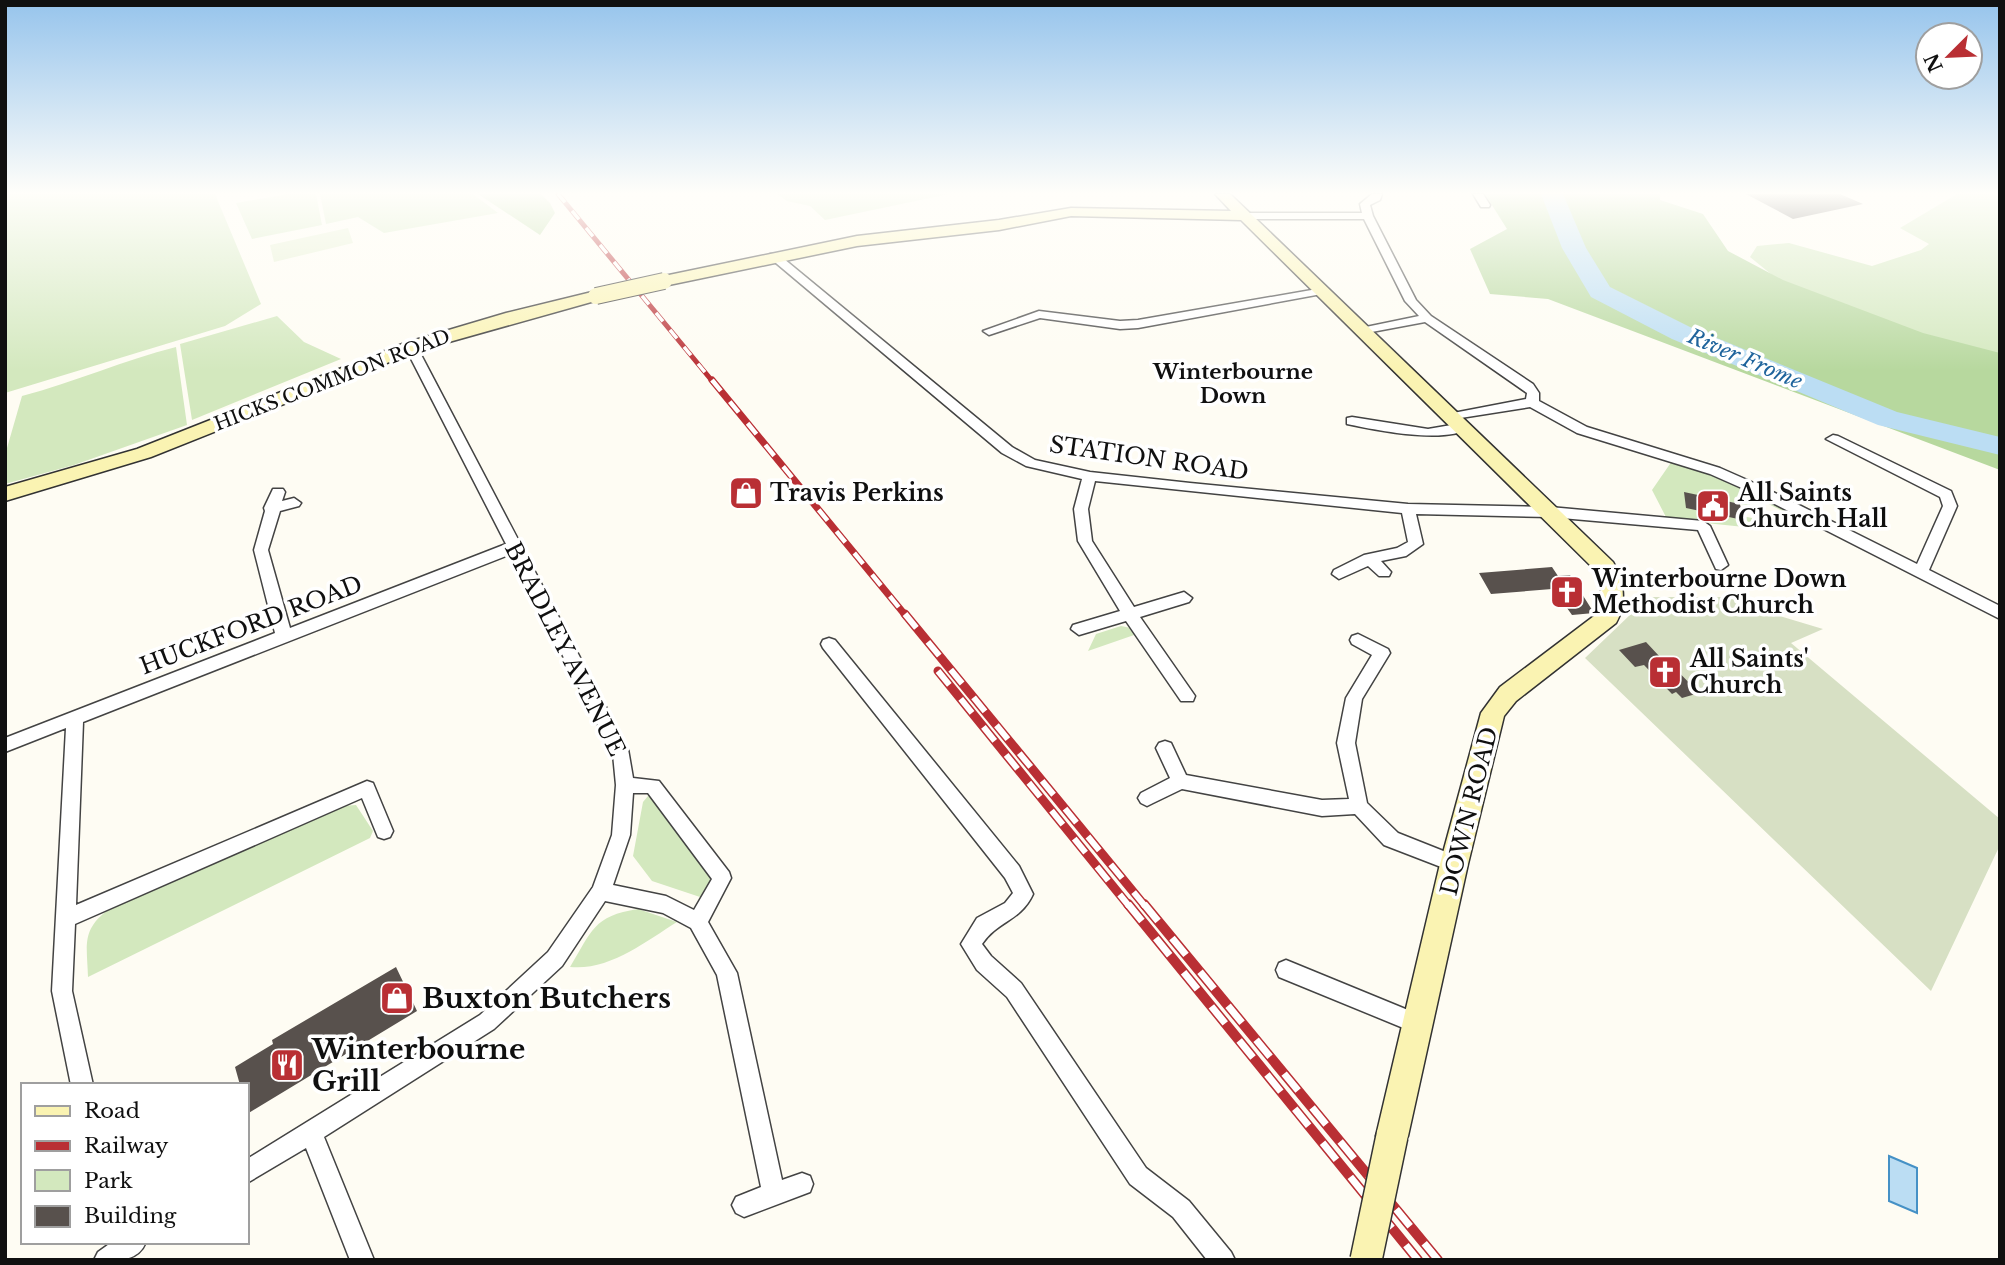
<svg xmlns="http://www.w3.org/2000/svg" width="2005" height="1265" font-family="'Libre Baskerville',serif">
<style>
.green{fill:#d3e8be}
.forest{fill:#b7d89e}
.cemetery{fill:#d7e0c4}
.pitch{fill:#e4efcf}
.water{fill:#bbddf3;stroke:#4591c6;stroke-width:2}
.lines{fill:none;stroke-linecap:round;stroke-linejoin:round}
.river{fill:#bbddf3;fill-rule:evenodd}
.building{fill:#58514d}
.street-casing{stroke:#434343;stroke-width:3}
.secondary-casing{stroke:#323232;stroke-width:3}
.street{fill:#fff;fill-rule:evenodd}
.secondary{fill:#faf3b2;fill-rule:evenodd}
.rail-far3-casing{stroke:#b92f34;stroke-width:5}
.rail-far2-casing{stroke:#b92f34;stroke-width:7}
.rail-far1-casing{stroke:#b92f34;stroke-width:9}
.rail-casing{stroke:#b92f34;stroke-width:10}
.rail-far3{stroke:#fff;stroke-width:3.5;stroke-dasharray:11;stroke-linecap:butt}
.rail-far2{stroke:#fff;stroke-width:4.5;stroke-dasharray:14;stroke-linecap:butt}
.rail-far1{stroke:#fff;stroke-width:6;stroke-dasharray:18;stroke-linecap:butt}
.rail{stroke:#fff;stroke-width:7;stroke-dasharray:22;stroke-linecap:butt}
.secondary-bridge-far1-casing{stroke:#323232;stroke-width:18;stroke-linecap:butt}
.secondary-bridge-casing{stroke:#323232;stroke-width:34;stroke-linecap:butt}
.secondary-bridge-far1{stroke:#faf3b2;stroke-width:16}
.secondary-bridge{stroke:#faf3b2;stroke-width:31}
.labels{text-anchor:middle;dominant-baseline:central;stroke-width:7;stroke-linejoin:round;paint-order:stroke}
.far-street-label{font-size:19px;fill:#101010;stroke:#fff}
.far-water-label{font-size:21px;font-style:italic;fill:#1f649c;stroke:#fff}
.far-quarter-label{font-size:21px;font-weight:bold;fill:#101010;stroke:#fff}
.street-label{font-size:23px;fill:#101010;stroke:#fff}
.poi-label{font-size:23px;font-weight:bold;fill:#101010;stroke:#fff;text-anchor:start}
.near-poi-label{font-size:28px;font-weight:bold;fill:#101010;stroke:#fff;text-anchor:start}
</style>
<rect width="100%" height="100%" fill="#fefcf3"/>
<path class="green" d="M5,194H215L261,304L225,326L5,393Z
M288,194H316L322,225L252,239L236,203Z
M320,194H473L498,213L384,233L358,217L326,224Z
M777,194H949L825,220L810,206L787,201Z
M1957,194H1993L2000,197V365L1777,279L1750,257L1757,246L1789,243L1872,266L1921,250L1929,244L1900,228Z
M277,316L304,342L341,359L192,420L180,344Z
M176,347L187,425L74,465L5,484V455L22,396C75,382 124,360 176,347Z
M1672,461L1723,476L1803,517L1807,523L1750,495V506L1685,493L1743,519L1742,516L1752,518L1754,528L1667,519L1652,490Z
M1121,626L1131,628L1137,634L1088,651L1096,634Z
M648,796L654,797L714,879L703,898L652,881L633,856L643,802Z
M356,805L373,831L370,838L88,977C87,945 81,930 109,909L342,806Z
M638,909L677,922C645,942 609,971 570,967C592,931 593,916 638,909Z"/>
<path class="forest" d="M478,194H541L550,203L555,213L540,235Z
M1485,194H1660V200L1703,214L1728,251L1783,280L1923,333L2000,353V470L1548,299L1490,294L1470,249L1507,229Z"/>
<path class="cemetery" d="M1633,597H1750L1783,617L1823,629L1791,643L2000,819V845L1931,991L1585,658L1632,613Z"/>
<path class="pitch" d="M348,228L353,243L274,262L270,245Z"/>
<path class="water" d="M1889,1156L1917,1168V1213L1889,1201Z"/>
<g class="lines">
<path class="river" d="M1541,194H1563L1586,248L1610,287L1690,327L1897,412L2000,437V455L1878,425L1672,339L1591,297L1562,248Z"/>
</g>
<path class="building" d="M1746,194H1840L1863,204L1793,219Z
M1684,492L1740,504L1743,520L1686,508Z
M1552,567L1558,576L1570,575L1594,613L1572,615L1567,608H1564L1552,589L1491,594L1479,573Z
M1646,642L1660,657L1663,656L1699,693L1682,698L1676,692L1672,694L1644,665L1635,667L1619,650Z
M396,967L417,1011L247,1114V1085H240L235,1067L273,1044L272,1040Z"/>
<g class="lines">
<g class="street-casing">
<path id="street" d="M1372,194H1382L1380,200L1370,205L1373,216L1416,300L1431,316L1533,384L1539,393V401L1587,427L1720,468L1763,487L1917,564L1943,506L1940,497L1826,439L1833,435L1838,436L1951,491L1957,506L1929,570L2000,606V619L1753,493L1710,474L1577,433L1530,407L1448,420V414L1526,399L1527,393L1425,322L1361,334V328L1419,316L1405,301L1364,219H1244L1239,216L1244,213H1362L1360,204Z
M1473,194H1483L1490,205L1489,207H1481Z
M770,254H778L1012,447L1035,460L1090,472L1190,483L1408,504L1550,507L1703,521L1710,526L1728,565L1721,570L1716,569L1698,530L1550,517L1416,514L1423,544L1406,556L1381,561L1391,572L1389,576H1379L1368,566L1339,579L1332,574L1334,570L1364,555L1397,548L1408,542L1402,513L1095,481L1088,509L1092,541L1134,607L1184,592L1192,598L1189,602L1140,617L1195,696L1193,701H1181L1126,621L1079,635L1071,629L1073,625L1120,611L1078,541L1074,509L1082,479L1026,466L1002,453L770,258Z
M1323,288L1329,291L1327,293L1138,328L1120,329L1040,318L989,335L983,331L1039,311L1120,321L1138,320Z
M411,343L417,347L628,749L633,778L659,781L729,872L731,878L708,922L737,973L782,1180L802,1173L810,1176L813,1184L810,1192L744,1217L736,1213L732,1205L736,1197L761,1187L717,975L691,928L663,913L605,901L562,966L494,1029L324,1137L374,1260H350L306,1148L247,1183V1159L480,1015L548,952L593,887L612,835L616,785L613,754L511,554L83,722L76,905L367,781L373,783L393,831L390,837L384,839L378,837L362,798L75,924L72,991L93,1085H71L52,991L66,728L5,752V738L275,633L254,550L265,511L264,508L273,489H283L285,492L282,501L294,498L301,503L299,506L280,511L268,550L290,628L506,544L405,347ZM633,793H648L712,879L694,910L666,896L613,885L630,835Z
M1352,417L1428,429L1463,423L1470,427C1448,445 1375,430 1347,424V418Z
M1358,634L1388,649L1390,653L1362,699L1355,743L1367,803L1398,833L1461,858L1463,864L1461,870L1454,872L1384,845L1355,814L1322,816L1182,789L1153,803L1147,806L1141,803L1138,798L1141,793L1170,778L1156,748L1159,743L1165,741L1171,743L1186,775L1322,800L1349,799L1337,743L1346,698L1372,655L1352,644L1350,640L1352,636Z
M829,638L835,640L1019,866L1033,894C1020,922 998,920 982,944L991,956L1021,983L1146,1168L1189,1201L1231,1252L1235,1260H1207L1173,1217L1130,1184L1007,997L977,970L961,944L977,918L1005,903L1013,893L1005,878L823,648L821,644L823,640Z
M1286,960L1425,1017L1428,1024L1425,1031L1418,1034L1279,977L1276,970L1279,963Z
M112,1242H146C137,1264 114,1260 94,1260L98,1252Z"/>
</g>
<g class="secondary-casing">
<path id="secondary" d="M1215,194H1230L1613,562C1624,580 1627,604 1616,623L1516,701L1504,716L1468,864L1408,1136L1403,1147L1392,1152L1381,1147L1376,1136L1440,864L1481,713L1500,687L1598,613L1601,592L1596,571L1241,220L1071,216L999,230L857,246L664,286L656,281L664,276L857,236L999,220L1071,208L1231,211Z
M596,291L602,293L604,296L602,299L417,351L151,457L5,501V487L137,449L405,343L506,313Z"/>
</g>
<use href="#street" class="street"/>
<use href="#secondary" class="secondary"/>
<g class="rail-far3-casing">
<path id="rail-far3" d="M558,194L713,382"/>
</g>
<g class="rail-far2-casing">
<path id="rail-far2" d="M712,380L906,616"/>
</g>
<g class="rail-far1-casing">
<path id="rail-far1" d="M905,614L1145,906
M938,671L1129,906"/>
</g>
<g class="rail-casing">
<path id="rail" d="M1128,904L1418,1260
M1144,904L1438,1260"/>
</g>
<use href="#rail-far3" class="rail-far3"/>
<use href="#rail-far2" class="rail-far2"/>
<use href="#rail-far1" class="rail-far1"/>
<use href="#rail" class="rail"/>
<g class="secondary-bridge-far1-casing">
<path id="secondary-bridge-far1" d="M596,296L664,281"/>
</g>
<g class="secondary-bridge-casing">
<path id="secondary-bridge" d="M1366,1260L1392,1136"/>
</g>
<use href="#secondary-bridge-far1" class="secondary-bridge-far1"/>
<use href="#secondary-bridge" class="secondary-bridge"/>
</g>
<linearGradient id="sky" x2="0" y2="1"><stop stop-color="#96c4ec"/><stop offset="0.52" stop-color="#fffefa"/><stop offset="1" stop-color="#fffefa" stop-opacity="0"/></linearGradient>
<rect width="2005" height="371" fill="url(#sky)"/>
<defs>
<g id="shop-square" transform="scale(1.75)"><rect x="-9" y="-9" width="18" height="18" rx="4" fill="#b92f34" stroke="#fff"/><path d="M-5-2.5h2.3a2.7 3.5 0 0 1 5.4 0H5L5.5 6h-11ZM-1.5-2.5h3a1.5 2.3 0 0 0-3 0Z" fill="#fff"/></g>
<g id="civic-square" transform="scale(1.75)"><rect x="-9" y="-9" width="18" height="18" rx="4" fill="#b92f34" stroke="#fff"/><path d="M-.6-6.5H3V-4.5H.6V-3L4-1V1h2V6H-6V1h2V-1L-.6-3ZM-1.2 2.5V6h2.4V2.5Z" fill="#fff"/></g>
<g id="church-square" transform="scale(1.75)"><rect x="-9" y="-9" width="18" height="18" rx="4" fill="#b92f34" stroke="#fff"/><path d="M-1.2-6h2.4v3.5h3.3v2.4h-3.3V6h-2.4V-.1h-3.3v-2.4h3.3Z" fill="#fff"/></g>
<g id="restaurant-square" transform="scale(1.75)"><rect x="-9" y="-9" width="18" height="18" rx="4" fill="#b92f34" stroke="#fff"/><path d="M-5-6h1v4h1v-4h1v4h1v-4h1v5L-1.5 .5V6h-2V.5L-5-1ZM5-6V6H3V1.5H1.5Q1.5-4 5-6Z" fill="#fff"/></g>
</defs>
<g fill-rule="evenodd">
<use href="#shop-square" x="746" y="493"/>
<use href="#civic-square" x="1713" y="506"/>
<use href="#church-square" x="1567" y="592"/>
<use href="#church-square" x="1665" y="672"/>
<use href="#shop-square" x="397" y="998"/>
<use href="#restaurant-square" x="287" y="1065"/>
</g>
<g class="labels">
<g class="far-street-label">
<text transform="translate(332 380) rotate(-21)">HICKS COMMON ROAD</text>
</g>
<g class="far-water-label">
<text transform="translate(1745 359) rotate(23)">River Frome</text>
</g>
<g class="far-quarter-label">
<text x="1233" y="372">Winterbourne<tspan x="1233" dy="24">Down</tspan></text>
</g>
<g class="street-label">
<text transform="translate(1149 458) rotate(8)">STATION ROAD</text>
<text transform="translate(251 625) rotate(-21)">HUCKFORD ROAD</text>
<text transform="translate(565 649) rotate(63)">BRADLEY AVENUE</text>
<text transform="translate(1469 811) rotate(-76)">DOWN ROAD</text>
</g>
<g class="poi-label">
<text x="770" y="493">Travis Perkins</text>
<text x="1738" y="493">All Saints<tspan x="1738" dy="26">Church Hall</tspan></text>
<text x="1592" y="579">Winterbourne Down<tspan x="1592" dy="26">Methodist Church</tspan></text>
<text x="1690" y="659">All Saints'<tspan x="1690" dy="26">Church</tspan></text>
</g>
<g class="near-poi-label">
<text x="422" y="998">Buxton Butchers</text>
<text x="312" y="1049">Winterbourne<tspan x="312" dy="32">Grill</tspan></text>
</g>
</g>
<rect width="2005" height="1265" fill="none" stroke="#101010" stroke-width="14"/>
<rect x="21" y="1083" width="228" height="161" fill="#ffffff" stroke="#9f9f9f" stroke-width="2"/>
<rect x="35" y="1106" width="35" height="10" fill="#faf3b2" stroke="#9f9f9f" stroke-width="2"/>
<text x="84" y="1118" font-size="21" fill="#101010">Road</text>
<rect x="35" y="1141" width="35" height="10" fill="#b92f34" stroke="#9f9f9f" stroke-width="2"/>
<text x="84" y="1153" font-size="21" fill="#101010">Railway</text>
<rect x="35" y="1170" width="35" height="21" fill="#d3e8be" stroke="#9f9f9f" stroke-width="2"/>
<text x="84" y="1188" font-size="21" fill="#101010">Park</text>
<rect x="35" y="1206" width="35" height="21" fill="#58514d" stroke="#9f9f9f" stroke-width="2"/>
<text x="84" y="1223" font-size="21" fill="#101010">Building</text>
<g transform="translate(1949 56) rotate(246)"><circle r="33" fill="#ffffff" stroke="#9f9f9f" stroke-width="2"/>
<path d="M0-5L12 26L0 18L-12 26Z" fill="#b92f34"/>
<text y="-10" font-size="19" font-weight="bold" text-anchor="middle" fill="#101010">N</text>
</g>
</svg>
